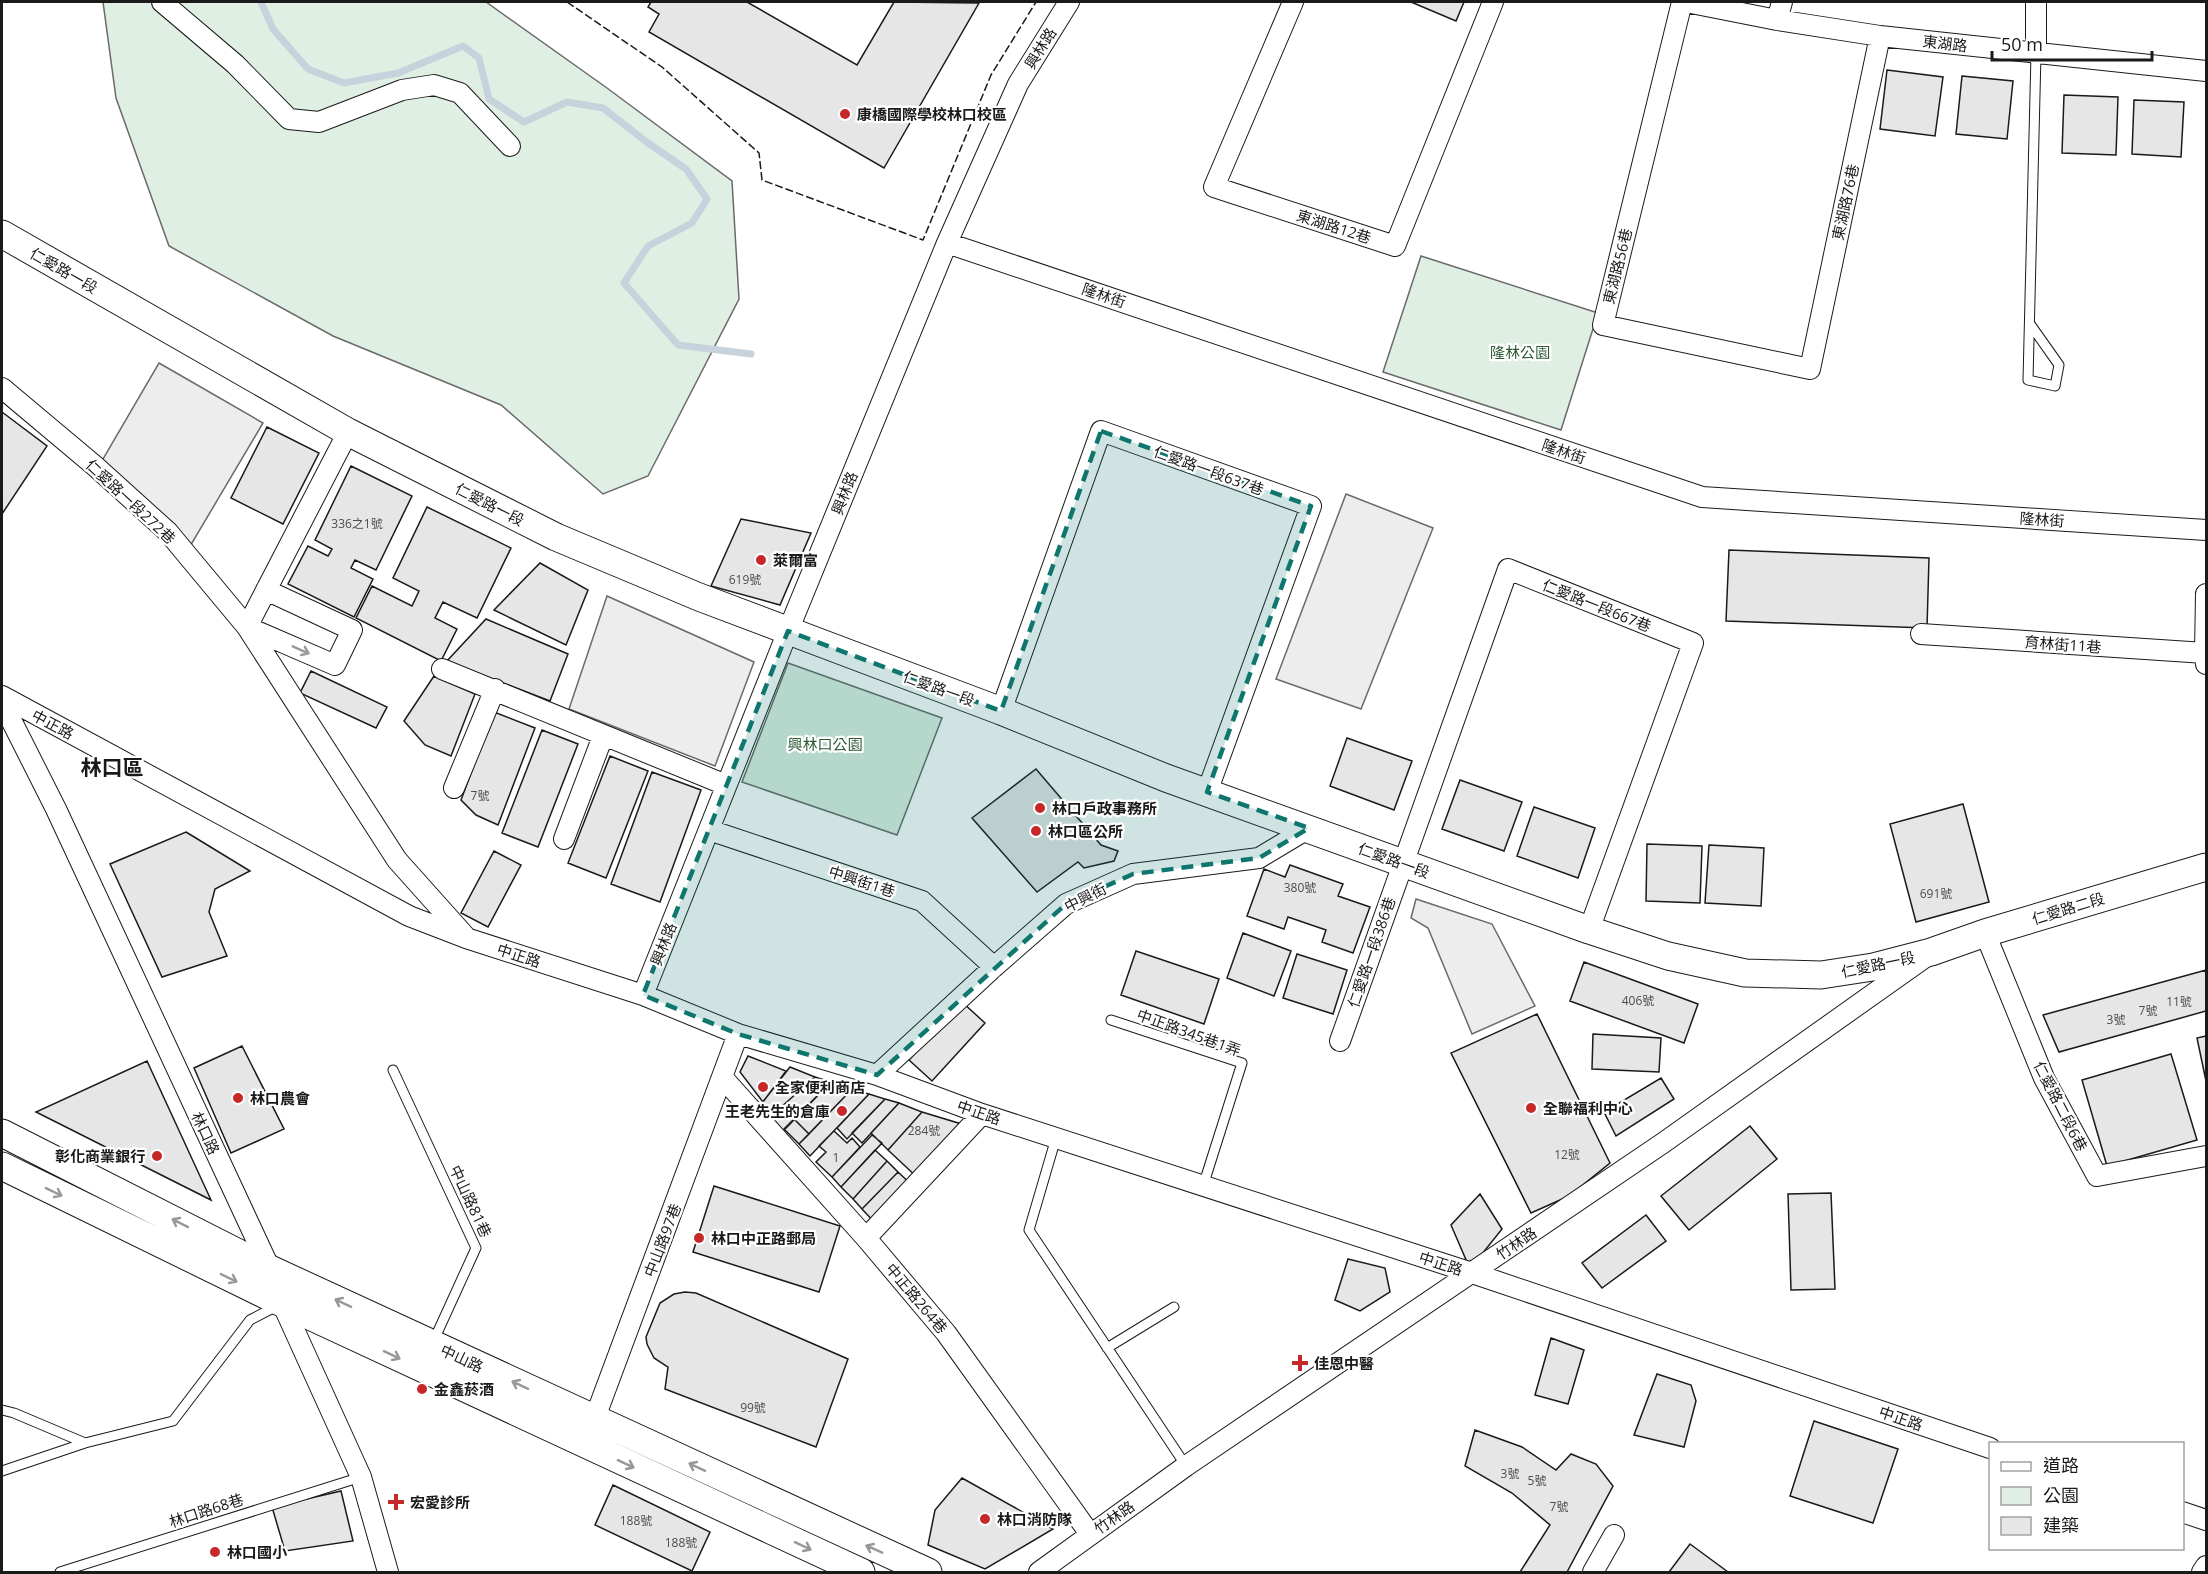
<svg xmlns="http://www.w3.org/2000/svg" width="2208" height="1574" font-family="'Open Sans','Noto Sans TC',sans-serif">
<style>
.green{fill:#e0efe3;stroke:#6a6a6a;stroke-width:1.5}
.parking{fill:#ededed;stroke:#6a6a6a;stroke-width:1.5}
.lines{fill:none;stroke-linecap:round;stroke-linejoin:round}
.stream{stroke:#c6d2dc;stroke-width:7}
.building{fill:#e6e6e6;stroke:#1a1a1a;stroke-width:1.5}
.lane-casing{stroke:#1a1a1a;stroke-width:11}
.street-casing{stroke:#1a1a1a;stroke-width:22}
.secondary-casing{stroke:#1a1a1a;stroke-width:29}
.lane{stroke:#fff;stroke-width:9}
.street{stroke:#fff;stroke-width:20}
.secondary{stroke:#fff;stroke-width:27}
.fence{stroke:#1a1a1a;stroke-width:1.5;stroke-dasharray:8 3;stroke-linecap:butt}
.oneway{stroke:#989898}
.marked{fill:#0f766e;fill-opacity:0.2;stroke:#0f766e;stroke-width:4.5;stroke-dasharray:12 8;stroke-linejoin:round}
.poi-dot{fill:#c62828;stroke:#fff;stroke-width:2}
.labels{text-anchor:middle;dominant-baseline:central;stroke-width:4.5;stroke-linejoin:round;paint-order:stroke}
.number-label{font-size:12px;fill:#4d4d4d}
.street-label{font-size:15px;fill:#1a1a1a;stroke:#fff}
.poi-label{font-size:15px;font-weight:bold;fill:#1a1a1a;stroke:#fff;text-anchor:start}
.park-label{font-size:15px;fill:#2b5a34;stroke:#fff}
.district-label{font-size:21px;font-weight:bold;fill:#1a1a1a;stroke:#fff}
</style>
<rect width="100%" height="100%" fill="#fff"/>
<path class="green" d="M103,2H486L607,88L732,181L739,299L648,476L603,494L501,405L333,336L169,246L116,98Z
M1421,256L1598,313L1561,430L1383,372Z
M788,663L942,718L897,835L742,782Z"/>
<path class="parking" d="M159,363L263,423L189,548L100,464Z
M1346,494L1433,528L1361,709L1276,679Z
M607,596L754,662L715,766L569,709Z
M1416,899L1492,924L1535,1006L1472,1034L1428,928L1411,918Z"/>
<g class="lines">
<path class="stream" d="M261,2L273,29L308,69L344,83L398,73L463,46L479,58L489,99L524,122L567,102L603,108L648,143L686,169L707,199L692,223L648,246L624,283L678,345L751,354"/>
</g>
<path class="building" d="M651,2H747L857,65L894,2L979,3L884,168L649,32L659,14L648,7Z
M1411,2H1464L1456,21Z
M1887,70L1943,77L1935,136L1880,129Z
M1962,76L2013,81L2007,139L1956,134Z
M2064,95L2118,97L2116,155L2062,153Z
M2134,100L2184,102L2181,157L2132,154Z
M2,412L47,446L2,514Z
M267,427L319,453L283,524L231,498Z
M351,466L412,496L376,570L355,560L351,568L373,579L354,617L288,584L308,546L328,556L332,549L315,540Z
M427,507L511,548L477,618L443,602L435,618L457,629L441,661L356,618L372,586L412,606L419,591L393,578Z
M741,519L811,533L780,605L711,586Z
M1729,550L1929,558L1927,628L1726,621Z
M540,563L588,590L566,645L494,610Z
M486,619L568,654L550,701L447,661Z
M311,671L387,707L376,728L300,693Z
M434,676L475,694L451,756L425,745L404,721Z
M494,712L535,728L498,825L476,815L461,800Z
M542,730L578,744L538,847L502,833Z
M1347,738L1412,761L1394,810L1330,786Z
M610,756L648,771L606,878L568,863Z
M1036,769L1101,845L1118,851L1114,861L1084,868L1078,862L1037,892L972,818Z
M652,772L701,790L660,902L611,884Z
M1460,780L1522,802L1504,851L1442,829Z
M1963,804L1989,902L1916,922L1890,824Z
M1534,807L1595,828L1578,878L1517,856Z
M186,832L250,871L215,889L209,912L227,956L162,977L110,864Z
M1647,844L1702,846L1700,903L1646,901Z
M1709,845L1764,848L1761,906L1705,903Z
M494,851L521,865L488,927L461,913Z
M1290,865L1343,884L1338,896L1370,907L1353,953L1322,942L1326,930L1288,917L1284,929L1247,916L1264,869L1285,877Z
M1243,933L1291,951L1274,996L1227,978Z
M1136,951L1219,979L1204,1024L1121,995Z
M1297,954L1347,970L1333,1014L1283,998Z
M1584,962L1698,1004L1684,1043L1570,1001Z
M2206,970V1011L2059,1052L2043,1015Z
M962,1002L985,1023L932,1081L909,1060Z
M1537,1014L1610,1163L1569,1196L1531,1213L1451,1053Z
M1593,1034L1661,1038L1659,1072L1592,1069Z
M2206,1036V1081L2197,1038Z
M242,1046L284,1129L231,1153L194,1068Z
M2171,1054L2197,1140L2107,1166L2082,1080Z
M748,1056L786,1071L763,1102L740,1072Z
M147,1061L211,1200L36,1112Z
M790,1067L815,1077L771,1116L762,1103Z
M815,1077L831,1082L783,1131L771,1116Z
M1661,1078L1674,1099L1616,1136L1604,1112Z
M831,1082L852,1089L809,1134L794,1119Z
M852,1089L869,1094L810,1156L799,1144Z
M869,1094L885,1099L847,1139L837,1128Z
M885,1099L899,1103L862,1143L852,1133Z
M899,1103L922,1112L888,1150L871,1133Z
M922,1112L968,1126L920,1180L888,1150Z
M794,1119L809,1134L799,1144L784,1129Z
M1750,1126L1777,1159L1689,1230L1661,1196Z
M834,1131L847,1143L852,1138L860,1147L832,1177L816,1162L826,1152L819,1146Z
M872,1135L882,1143L841,1187L832,1177Z
M875,1150L887,1161L853,1199L841,1187Z
M887,1161L898,1172L862,1209L853,1199Z
M898,1172L913,1186L876,1224L862,1209Z
M714,1186L840,1226L819,1292L693,1252Z
M1831,1193L1835,1289L1791,1290L1788,1194Z
M1480,1194L1502,1229L1470,1269L1451,1225Z
M1646,1215L1666,1241L1602,1288L1582,1263Z
M1348,1259L1385,1268L1390,1292L1360,1311L1335,1300Z
M685,1292L696,1293L848,1359L816,1447L665,1389L668,1367L654,1358L647,1344L646,1337L660,1303L674,1294Z
M1551,1338L1584,1350L1568,1404L1535,1395Z
M1657,1374L1691,1385L1696,1401L1684,1447L1634,1435Z
M1814,1421L1898,1449L1873,1523L1790,1496Z
M1475,1430L1522,1447L1556,1470L1571,1454L1596,1464L1613,1486L1567,1572H1520L1550,1525L1512,1493L1465,1466Z
M962,1478L1053,1529L985,1569L928,1545L935,1510Z
M613,1485L710,1532L692,1571L595,1525Z
M341,1491L353,1541L285,1551L272,1507Z
M1690,1544L1728,1572H1669Z"/>
<g class="lines">
<g class="lane-casing">
<path id="lane" d="M2030,324L2059,365L2055,386L2028,380L2036,54
M1111,1020L1242,1063L1203,1186
M393,1070L476,1248L434,1340
M1056,1138L1029,1230L1186,1466
M1107,1348L1174,1307
M2,1410L14,1413L85,1443
M2,1471L85,1443L173,1421L250,1320L277,1306
M60,1572L361,1477"/>
</g>
<g class="street-casing">
<path id="street" d="M162,2L235,64L289,119L319,122L402,90L434,85L460,93L510,146
M1293,2L1214,187L1395,246L1493,2
M1682,2L1603,325L1810,369L1880,36
M1686,2L1777,20L1880,36L2206,71
M1777,20L1782,2
M2036,54V2
M947,243L1702,497L2206,530
M2,388L95,466L168,532L247,627L397,860L465,936
M2206,594L2205,653L2206,664
M247,627L335,665L352,630L266,590
M247,627L348,432
M1921,634L2205,653
M442,669L726,785
M2,696L409,916L466,938L643,995L738,1034L877,1075L982,1114L1472,1273L1990,1448
M2,702L56,809L270,1269
M1001,711L1101,431L1311,506L1207,792
M454,788L495,689
M709,830L922,901L994,967
M564,839L603,736
M1985,933L2044,1078L2097,1176L2206,1156
M643,995L788,631L947,243L1018,84L1069,2
M1340,1041L1508,569L1693,643L1589,930
M877,1075L994,967L1066,904L1133,874L1259,858L1309,828
M723,1078L866,1238L946,1333L1090,1534
M866,1238L982,1114
M282,1303L361,1477L388,1572
M590,1431L738,1034
M2182,1512L2206,1520
M1039,1572L1186,1466L1663,1143L1924,958
M1593,1572L1614,1535
M2202,1572L2206,1566"/>
</g>
<g class="secondary-casing">
<path id="secondary" d="M2,234L348,432L556,537L699,597L1001,711L1166,778L1589,930L1668,956L1745,973L1821,975L1873,967L1931,952L1985,933L2206,867
M2,1133L270,1269L928,1572
M2,1166L282,1303L861,1572"/>
</g>
<use href="#lane" class="lane"/>
<use href="#street" class="street"/>
<use href="#secondary" class="secondary"/>
<path class="fence" d="M567,2L662,67L759,153L762,180L923,240L991,75L1036,2"/>
</g>
<defs><path id="oneway-shaft" d="M-6 0H5M1.5-3L5.5 0L1.5 3" fill="none" stroke-width="1.6" stroke-linecap="round" stroke-linejoin="round" transform="scale(1.5)"/></defs>
<g class="oneway">
<use href="#oneway-shaft" transform="translate(301 650) rotate(24)"/>
<use href="#oneway-shaft" transform="translate(54 1192) rotate(26)"/>
<use href="#oneway-shaft" transform="translate(180 1223) rotate(-153)"/>
<use href="#oneway-shaft" transform="translate(229 1278) rotate(26)"/>
<use href="#oneway-shaft" transform="translate(343 1303) rotate(-155)"/>
<use href="#oneway-shaft" transform="translate(392 1355) rotate(25)"/>
<use href="#oneway-shaft" transform="translate(520 1385) rotate(-155)"/>
<use href="#oneway-shaft" transform="translate(626 1464) rotate(25)"/>
<use href="#oneway-shaft" transform="translate(697 1467) rotate(-155)"/>
<use href="#oneway-shaft" transform="translate(803 1546) rotate(25)"/>
<use href="#oneway-shaft" transform="translate(874 1549) rotate(-156)"/>
</g>
<path class="marked" d="M1101,431L1311,506L1207,792L1309,828L1259,858L1133,874L1066,904L877,1075L738,1034L643,995L788,631L1001,711Z"/>
<g class="poi-dot">
<circle cx="845" cy="114" r="6"/>
<circle cx="761" cy="560" r="6"/>
<circle cx="1040" cy="808" r="6"/>
<circle cx="1036" cy="831" r="6"/>
<circle cx="763" cy="1087" r="6"/>
<circle cx="238" cy="1098" r="6"/>
<circle cx="1531" cy="1108" r="6"/>
<circle cx="842" cy="1111" r="6"/>
<circle cx="157" cy="1156" r="6"/>
<circle cx="699" cy="1238" r="6"/>
<path d="M1297 1354h6v6h6v6h-6v6h-6v-6h-6v-6h6z"/>
<circle cx="422" cy="1389" r="6"/>
<path d="M393 1493h6v6h6v6h-6v6h-6v-6h-6v-6h6z"/>
<circle cx="985" cy="1519" r="6"/>
<circle cx="215" cy="1552" r="6"/>
</g>
<g class="labels">
<g class="number-label">
<text x="357" y="523">336之1號</text>
<text x="745" y="579">619號</text>
<text x="480" y="795">7號</text>
<text x="1300" y="887">380號</text>
<text x="1936" y="893">691號</text>
<text x="1638" y="1000">406號</text>
<text x="2179" y="1001">11號</text>
<text x="2148" y="1010">7號</text>
<text x="2116" y="1019">3號</text>
<text x="924" y="1130">284號</text>
<text x="1567" y="1154">12號</text>
<text x="836" y="1157">1</text>
<text x="753" y="1407">99號</text>
<text x="1510" y="1473">3號</text>
<text x="1537" y="1480">5號</text>
<text x="1559" y="1506">7號</text>
<text x="636" y="1520">188號</text>
<text x="681" y="1542">188號</text>
</g>
<g class="street-label">
<text transform="translate(1945 43) rotate(7)">東湖路</text>
<text transform="translate(1040 48) rotate(-58)">興林路</text>
<text transform="translate(1845 202) rotate(-78)">東湖路76巷</text>
<text transform="translate(1334 226) rotate(18)">東湖路12巷</text>
<text transform="translate(1617 266) rotate(-76)">東湖路56巷</text>
<text transform="translate(64 270) rotate(30)">仁愛路一段</text>
<text transform="translate(1104 295) rotate(19)">隆林街</text>
<text transform="translate(1564 451) rotate(19)">隆林街</text>
<text transform="translate(1209 470) rotate(20)">仁愛路一段637巷</text>
<text transform="translate(844 493) rotate(-68)">興林路</text>
<text transform="translate(131 501) rotate(43)">仁愛路一段272巷</text>
<text transform="translate(490 504) rotate(27)">仁愛路一段</text>
<text transform="translate(2042 519) rotate(4)">隆林街</text>
<text transform="translate(1597 605) rotate(22)">仁愛路一段667巷</text>
<text transform="translate(2063 644) rotate(4)">育林街11巷</text>
<text transform="translate(939 688) rotate(20)">仁愛路一段</text>
<text transform="translate(53 724) rotate(28)">中正路</text>
<text transform="translate(1394 860) rotate(20)">仁愛路一段</text>
<text transform="translate(862 881) rotate(18)">中興街1巷</text>
<text transform="translate(1085 897) rotate(-27)">中興街</text>
<text transform="translate(2068 908) rotate(-17)">仁愛路二段</text>
<text transform="translate(663 944) rotate(-68)">興林路</text>
<text transform="translate(1371 952) rotate(-71)">仁愛路一段386巷</text>
<text transform="translate(519 955) rotate(18)">中正路</text>
<text transform="translate(1878 964) rotate(-12)">仁愛路一段</text>
<text transform="translate(1189 1032) rotate(20)">中正路345巷1弄</text>
<text transform="translate(2061 1106) rotate(63)">仁愛路二段6巷</text>
<text transform="translate(979 1112) rotate(19)">中正路</text>
<text transform="translate(206 1133) rotate(65)">林口路</text>
<text transform="translate(471 1201) rotate(65)">中山路81巷</text>
<text transform="translate(662 1240) rotate(-69)">中山路97巷</text>
<text transform="translate(1516 1243) rotate(-34)">竹林路</text>
<text transform="translate(1441 1263) rotate(18)">中正路</text>
<text transform="translate(917 1298) rotate(50)">中正路264巷</text>
<text transform="translate(462 1358) rotate(25)">中山路</text>
<text transform="translate(1901 1418) rotate(19)">中正路</text>
<text transform="translate(206 1510) rotate(-18)">林口路68巷</text>
<text transform="translate(1114 1517) rotate(-35)">竹林路</text>
</g>
<g class="poi-label">
<text x="857" y="114">康橋國際學校林口校區</text>
<text x="773" y="560">萊爾富</text>
<text x="1052" y="808">林口戶政事務所</text>
<text x="1048" y="831">林口區公所</text>
<text x="775" y="1087">全家便利商店</text>
<text x="250" y="1098">林口農會</text>
<text x="1543" y="1108">全聯福利中心</text>
<text x="830" y="1111" text-anchor="end">王老先生的倉庫</text>
<text x="145" y="1156" text-anchor="end">彰化商業銀行</text>
<text x="711" y="1238">林口中正路郵局</text>
<text x="1314" y="1363">佳恩中醫</text>
<text x="434" y="1389">金鑫菸酒</text>
<text x="410" y="1502">宏愛診所</text>
<text x="997" y="1519">林口消防隊</text>
<text x="227" y="1552">林口國小</text>
</g>
<g class="park-label">
<text x="1520" y="352">隆林公園</text>
<text x="825" y="744">興林口公園</text>
</g>
<g class="district-label">
<text x="112" y="767">林口區</text>
</g>
</g>
<rect width="2208" height="1574" fill="none" stroke="#1a1a1a" stroke-width="6"/>
<rect x="1989" y="1442" width="195" height="108" fill="#ffffff" stroke="#a3a3a3" stroke-width="1.5"/>
<rect x="2001" y="1462" width="30" height="9" fill="#ffffff" stroke="#a3a3a3" stroke-width="1.5"/>
<text x="2043" y="1472" font-size="18" fill="#1a1a1a">道路</text>
<rect x="2001" y="1487" width="30" height="18" fill="#e0efe3" stroke="#a3a3a3" stroke-width="1.5"/>
<text x="2043" y="1502" font-size="18" fill="#1a1a1a">公園</text>
<rect x="2001" y="1517" width="30" height="18" fill="#e6e6e6" stroke="#a3a3a3" stroke-width="1.5"/>
<text x="2043" y="1532" font-size="18" fill="#1a1a1a">建築</text>
<path d="M1992 51v9h160v-9" fill="none" stroke="#1a1a1a" stroke-width="3"/>
<text x="2001" y="51" font-size="18" fill="#1a1a1a" stroke="#ffffff" stroke-width="4.5" paint-order="stroke">50 m</text>
</svg>
